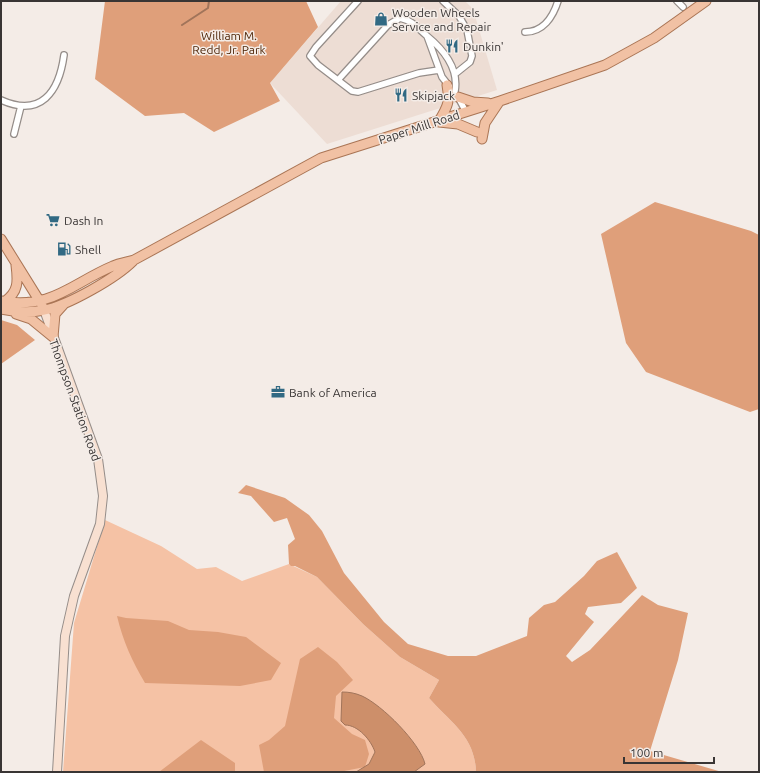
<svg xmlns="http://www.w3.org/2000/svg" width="760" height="773" font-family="Ubuntu,sans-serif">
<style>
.built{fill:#edddd4}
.green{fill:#f5c2a5}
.forest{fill:#df9f7a}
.water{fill:#cd8f6a;stroke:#a1745a}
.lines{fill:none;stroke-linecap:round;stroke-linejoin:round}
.stream{stroke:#a1745a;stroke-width:2}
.street-casing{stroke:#958d89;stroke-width:8}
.secondary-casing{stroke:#958d89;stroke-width:10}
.primary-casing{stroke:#aa7555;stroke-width:11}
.street{stroke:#fff;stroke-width:5.5}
.secondary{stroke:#f8e0d1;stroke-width:8}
.primary{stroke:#f1c1a4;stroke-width:9}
.labels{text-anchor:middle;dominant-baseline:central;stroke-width:3;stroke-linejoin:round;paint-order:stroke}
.poi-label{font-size:12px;fill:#393534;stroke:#f4ece7;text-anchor:start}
.park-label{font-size:12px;fill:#4f2608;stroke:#f4ece7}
.street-label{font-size:12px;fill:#393534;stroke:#f4ece7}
</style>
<rect width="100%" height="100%" fill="#f4ece7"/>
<path class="built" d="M341,1H465L473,9L497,90L327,144L270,83Z"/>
<path class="green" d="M105,520L161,546L197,569L216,567L242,581L289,564L317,577L363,624L400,657L439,680L429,698C450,722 475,736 476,772H63L74,623Z"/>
<path class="forest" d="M105,1H306L318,27L270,83L280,101L214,132L184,113L145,116L95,79Z
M655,202L751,231L759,235V409L750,412L646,372L626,343L601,234Z
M1,320L17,325L35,340L1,364Z
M246,485L285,498L309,515L322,531L344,573L384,622L408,644L448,656H476L527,636L529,618L544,605L555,602L584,576L597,561L617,552L637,588L621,603L588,607L585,614L594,622L566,656L572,662L590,650L642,595L658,605L688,613L678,660L650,751L722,772H476C475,736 450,722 429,698L439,680L400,657L363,624L317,577L295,566H291L289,564L288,545L295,539L287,518L274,522L251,496L238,493Z
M117,616L126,618L168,621L189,630L218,632L246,637L281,663L271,680L240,686L145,683C132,661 123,641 117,616Z
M318,647L337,662L353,680L336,696L334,718L352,734L365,740L369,754L365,767L339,772H264L259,745L269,740L285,726L300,659Z
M201,740L235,763V772H159Z"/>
<path class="water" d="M342,692C349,692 355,693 362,696C382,705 420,743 425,764L414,772H356L369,764L375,752C371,740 358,725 345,725L341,721Z"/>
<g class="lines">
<path class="stream" d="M182,25L208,8L209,1"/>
<g class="street-casing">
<path id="street" d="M358,1L316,47L310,56L318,65L352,91L358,92L419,73L439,70
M443,1L459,16L467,30L472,56L470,62L455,74
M677,1L683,7
M525,32C543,32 553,17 558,1
M427,36L442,77L449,86
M338,80L388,25L400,18C415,22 416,27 427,36C444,50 459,68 455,91
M458,97L466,112
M1,100C41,118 59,92 64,55
M14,134L21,106"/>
</g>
<g class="secondary-casing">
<path id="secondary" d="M44,310L98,459L103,496L100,524L74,596L65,636L57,772"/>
</g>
<g class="primary-casing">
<path id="primary" d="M458,97L473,102L488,103
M439,121C448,106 450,102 447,85
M439,122L458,124L477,132
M482,139L485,123L499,102
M1,239L42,305
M1,301C52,310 72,283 113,266C119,263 127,262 134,260L321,158L500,101L605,65L654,38L706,1
M4,302C19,292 18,281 16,265
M1,309C15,312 30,313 44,310C67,306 116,278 133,261
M16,314L31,319L53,337
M53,337L55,314L64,304"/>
</g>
<use href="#street" class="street"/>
<use href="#secondary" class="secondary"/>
<use href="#primary" class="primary"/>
</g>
<defs>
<g id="shop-bare" transform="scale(1.08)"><path d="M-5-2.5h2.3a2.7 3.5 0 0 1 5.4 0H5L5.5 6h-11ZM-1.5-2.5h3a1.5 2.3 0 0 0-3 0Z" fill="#316983" stroke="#f4ece7" stroke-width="2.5" paint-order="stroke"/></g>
<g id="restaurant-bare" transform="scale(1.08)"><path d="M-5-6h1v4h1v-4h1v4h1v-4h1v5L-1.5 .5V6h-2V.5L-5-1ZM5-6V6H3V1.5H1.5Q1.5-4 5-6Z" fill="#316983" stroke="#f4ece7" stroke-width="2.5" paint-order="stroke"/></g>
<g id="supermarket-bare" transform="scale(1.08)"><path d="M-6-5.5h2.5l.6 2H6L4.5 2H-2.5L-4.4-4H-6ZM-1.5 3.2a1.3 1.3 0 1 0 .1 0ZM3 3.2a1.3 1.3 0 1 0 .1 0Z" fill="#316983" stroke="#f4ece7" stroke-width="2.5" paint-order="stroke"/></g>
<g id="fuel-bare" transform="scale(1.08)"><path d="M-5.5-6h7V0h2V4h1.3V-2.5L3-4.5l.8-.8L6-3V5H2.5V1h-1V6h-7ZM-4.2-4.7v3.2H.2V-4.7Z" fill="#316983" stroke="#f4ece7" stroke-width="2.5" paint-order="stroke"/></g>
<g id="office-bare" transform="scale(1.08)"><path d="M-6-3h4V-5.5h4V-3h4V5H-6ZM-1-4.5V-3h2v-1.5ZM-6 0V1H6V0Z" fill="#316983" stroke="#f4ece7" stroke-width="2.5" paint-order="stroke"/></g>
</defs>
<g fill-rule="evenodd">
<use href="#shop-bare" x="381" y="19"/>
<use href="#restaurant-bare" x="452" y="46"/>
<use href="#restaurant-bare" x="401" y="95"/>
<use href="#supermarket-bare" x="53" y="220"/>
<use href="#fuel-bare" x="64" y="249"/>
<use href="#office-bare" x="278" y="392"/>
</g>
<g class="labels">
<g class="poi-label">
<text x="392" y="12">Wooden Wheels<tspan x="392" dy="14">Service and Repair</tspan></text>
<text x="463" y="46">Dunkin'</text>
<text x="412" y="95">Skipjack</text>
<text x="64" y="220">Dash In</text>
<text x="75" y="249">Shell</text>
<text x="289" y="392">Bank of America</text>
</g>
<g class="park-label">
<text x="229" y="35">William M.<tspan x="229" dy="14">Redd, Jr. Park</tspan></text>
</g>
<g class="street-label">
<text transform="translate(419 127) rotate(-18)">Paper Mill Road</text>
<text transform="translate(75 400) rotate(70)">Thompson Station Road</text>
</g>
</g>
<rect width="760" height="773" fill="none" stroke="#393534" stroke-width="4"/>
<path d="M624 757v6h90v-6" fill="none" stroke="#393534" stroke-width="2"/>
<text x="630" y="757" font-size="12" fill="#393534" stroke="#f4ece7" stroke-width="3" paint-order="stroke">100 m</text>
</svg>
